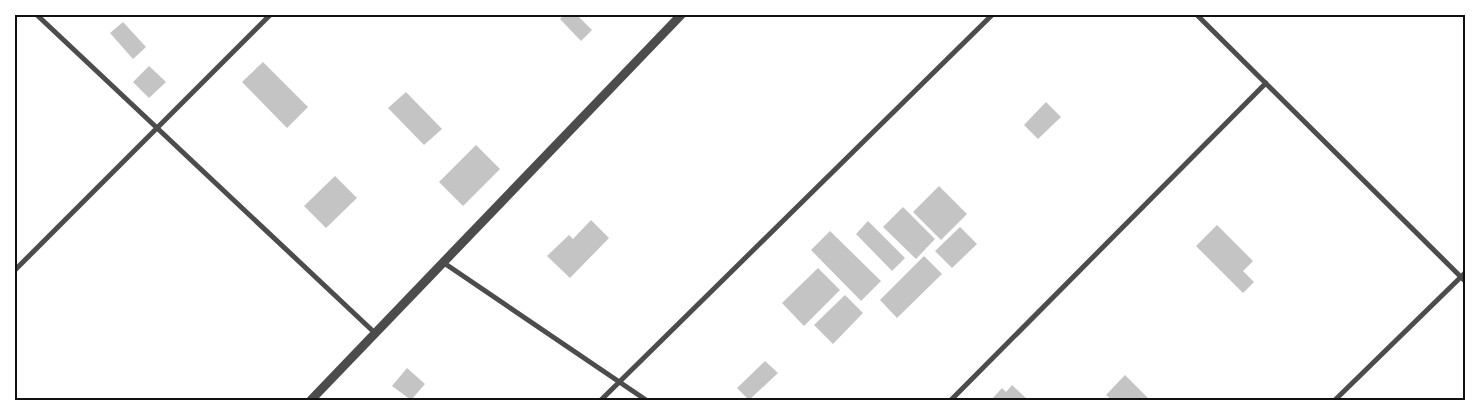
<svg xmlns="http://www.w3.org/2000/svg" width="1480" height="415" font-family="'PT Sans Narrow',sans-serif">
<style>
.building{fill:#c4c4c4}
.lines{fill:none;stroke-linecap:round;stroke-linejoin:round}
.minor{stroke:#4c4c4c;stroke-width:5}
.tertiary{stroke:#4c4c4c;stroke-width:9}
.neatline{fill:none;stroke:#111;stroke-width:2}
</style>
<rect width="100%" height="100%" fill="#fff"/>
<path class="building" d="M564,15H577L592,30L581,41L560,19Z
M123,22L146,47L133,59L110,33Z
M263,62L308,107L287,128L242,82Z
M149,66L166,82L149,98L133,82Z
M406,92L442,129L424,145L388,108Z
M1046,102L1061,117L1038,139L1024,125Z
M476,145L500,169L463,206L439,182Z
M335,176L357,198L326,228L304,206Z
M939,186L967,214L941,240L913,212Z
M903,207L935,239L916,259L883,227Z
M591,220L609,238L570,278L547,256L569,235L573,239Z
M868,221L905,258L892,271L856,234Z
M1217,225L1253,261L1243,271L1254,282L1243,293L1196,246Z
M960,227L977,244L952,268L935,251Z
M830,231L881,281L861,301L811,250Z
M924,256L942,274L897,318L880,300Z
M818,268L840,290L804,326L782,303Z
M845,295L863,313L833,344L814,325Z
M765,361L778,373L749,400L737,388Z
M407,368L425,384L411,400L392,386Z
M1125,375L1150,400H1112L1106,395Z
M1012,385L1028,400H991L1002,388L1006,392Z"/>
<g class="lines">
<path class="minor" d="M37,15L376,334
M1197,15L1465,281
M444,263L646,400
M15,270L270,15
M601,400L992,15
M951,400L1266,83
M1335,400L1465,273"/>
<path class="tertiary" d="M311,400L681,15"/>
</g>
<rect width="1480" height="415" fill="none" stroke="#ffffff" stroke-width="32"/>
<rect x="16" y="16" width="1448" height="383" class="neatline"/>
</svg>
